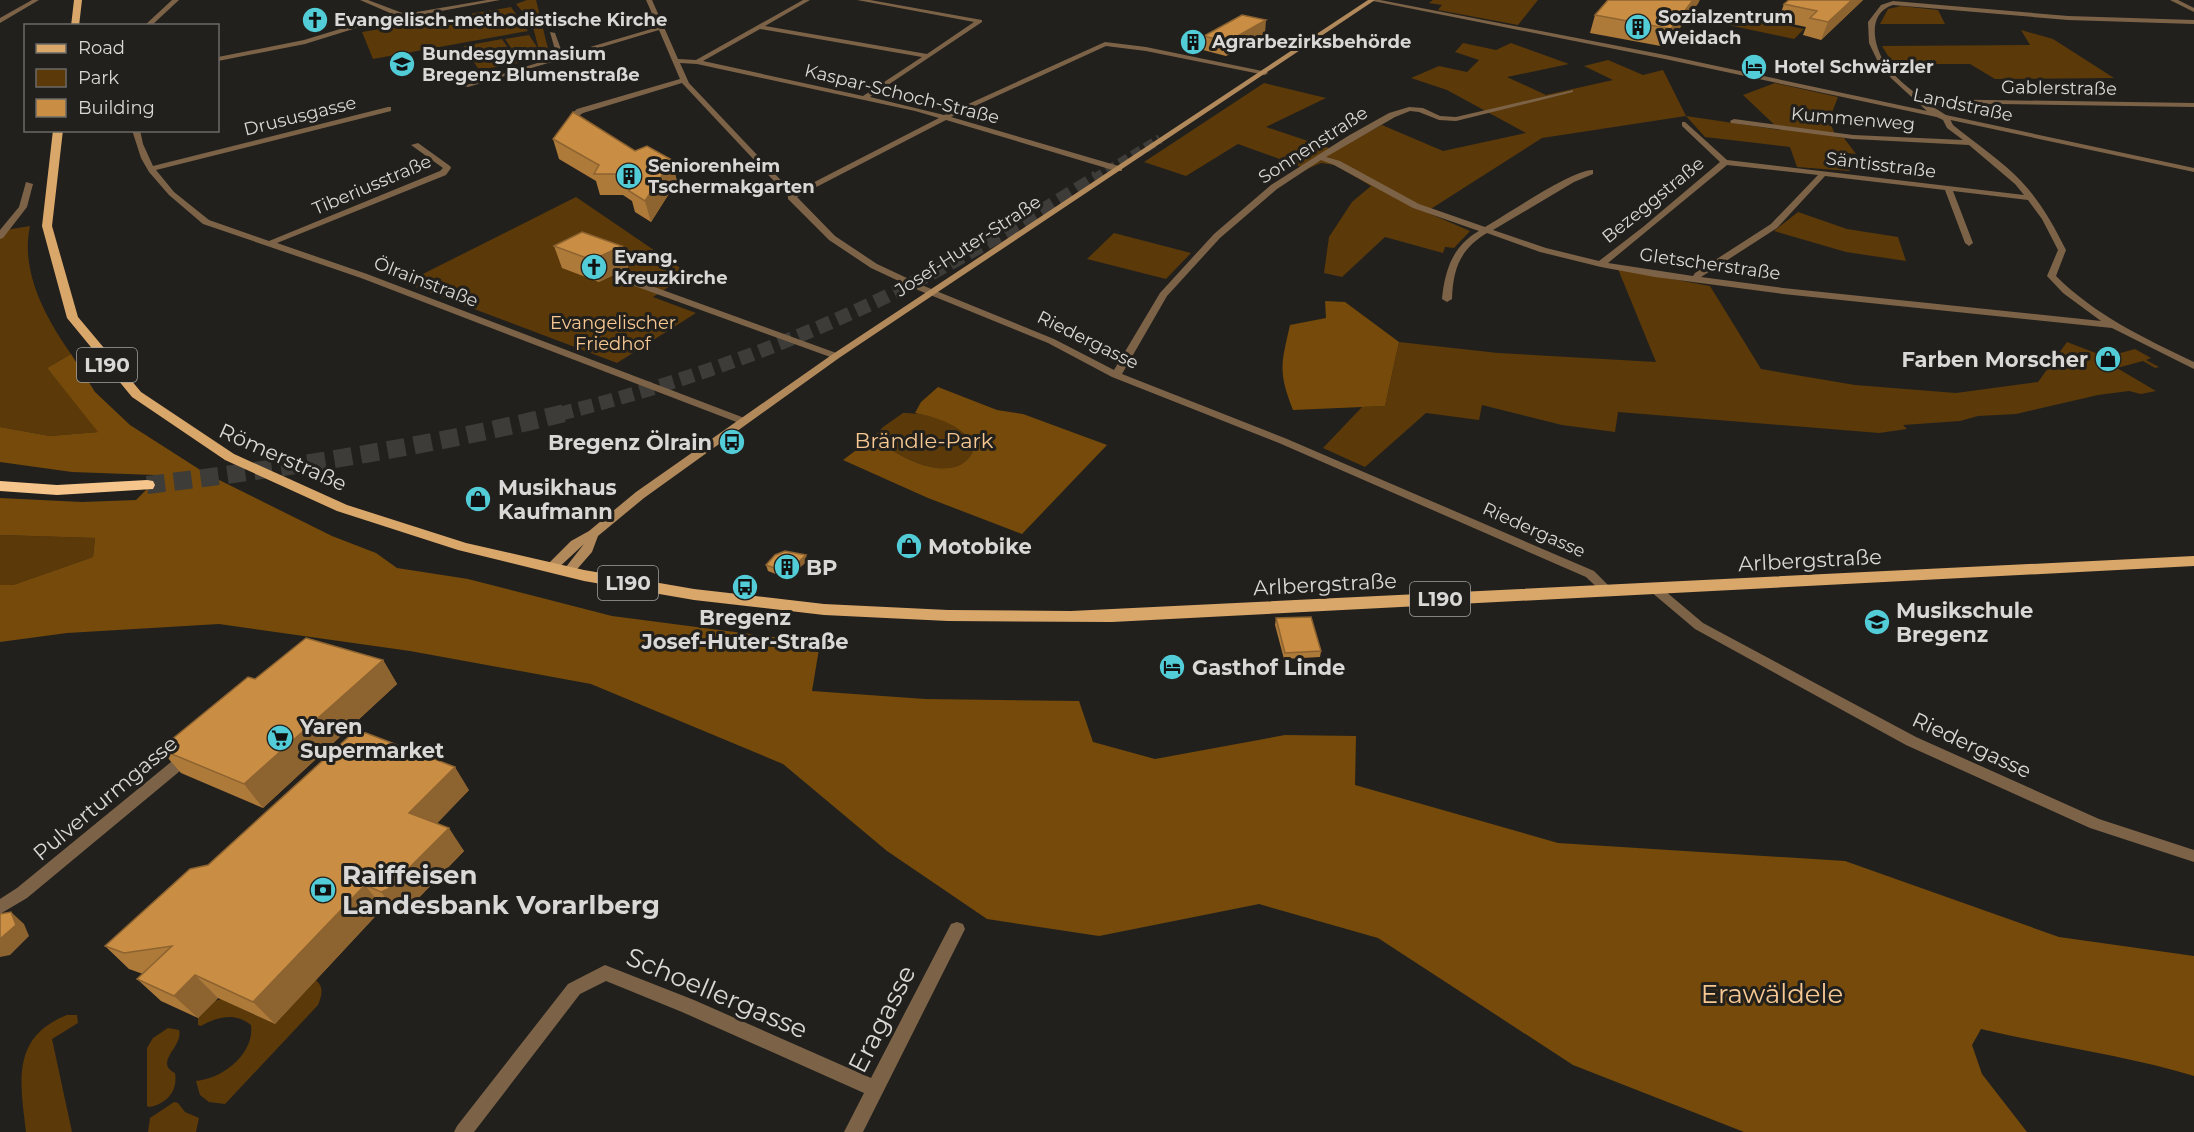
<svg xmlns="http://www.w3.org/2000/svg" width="2194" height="1132" font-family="Montserrat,sans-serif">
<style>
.green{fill:#5b3909}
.forest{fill:#754a0a}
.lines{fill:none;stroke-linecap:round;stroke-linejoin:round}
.motorway-tunnel-far2{stroke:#3d3c39;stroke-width:10;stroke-dasharray:10 5;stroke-linecap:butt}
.motorway-tunnel-far1{stroke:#3d3c39;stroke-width:14;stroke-dasharray:14 7;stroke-linecap:butt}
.motorway-tunnel{stroke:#3d3c39;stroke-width:18;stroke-dasharray:18 9;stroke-linecap:butt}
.minor{fill:#7c6347;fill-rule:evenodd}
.tertiary{fill:#7c6347;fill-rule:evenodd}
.secondary{fill:#b1895b;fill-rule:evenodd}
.primary{fill:#daa76a;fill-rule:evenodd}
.motorway{fill:#f6c58c;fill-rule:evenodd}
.wall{fill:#ad7a3a}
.shaded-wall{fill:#8d6330}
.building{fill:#c98e44;stroke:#8d6330;stroke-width:1.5}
.labels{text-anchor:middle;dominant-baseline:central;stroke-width:6;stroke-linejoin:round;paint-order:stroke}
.far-poi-label{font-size:18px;font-weight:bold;fill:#d9d8d6;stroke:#22201d;text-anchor:start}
.far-street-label{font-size:18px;fill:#d9d8d6;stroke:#22201d}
.far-park-label{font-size:18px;fill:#f7c892;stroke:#22201d}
.shield{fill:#22201d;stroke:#a2a19e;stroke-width:1.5}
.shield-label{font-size:20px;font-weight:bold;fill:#d9d8d6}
.poi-label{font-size:21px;font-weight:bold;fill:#d9d8d6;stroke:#22201d;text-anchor:start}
.park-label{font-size:21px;fill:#f7c892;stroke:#22201d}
.street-label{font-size:21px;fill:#d9d8d6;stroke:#22201d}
.near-poi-label{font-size:26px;font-weight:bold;fill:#d9d8d6;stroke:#22201d;text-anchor:start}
.near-street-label{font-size:26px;fill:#d9d8d6;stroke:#22201d}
.near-park-label{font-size:26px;fill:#f7c892;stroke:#22201d}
</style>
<rect width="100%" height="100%" fill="#22201d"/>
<path class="green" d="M527,0H536L550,57L541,58L532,23L516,4Z
M1433,0H1538L1518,25L1438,10L1442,5L1429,3Z
M1901,6L1938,10L1945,24H1880L1888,9Z
M511,7L528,31L373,59L362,32Z
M1739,15L1804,29L1794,39L1728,25Z
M2021,30L2053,39L2114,78L1995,79L1970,64H1893L1882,46L2030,45Z
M529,35L537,47L513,51L505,39Z
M502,39L518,63L479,70L464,46Z
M1463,43L1496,50L1511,43L1569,64L1507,77L1546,95L1613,80L1584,66L1608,60L1643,75L1663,70L1686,116L1780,130L1743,95L1775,83L1838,97L1829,120L1836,137L1844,138L1856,154L1828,151L1833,159L1848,163L1850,171L1797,167L1790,147L1705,137L1686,116L1542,138L1426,212L1470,231L1454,248L1445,247L1443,253L1385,237L1342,277L1324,273L1329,237L1352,202L1371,186L1335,165L1321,163L1307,169L1238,144L1186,176L1144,162L1264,83L1326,98L1266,127L1335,150L1382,125L1443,151L1526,133L1447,90L1411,78L1439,66L1467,72L1479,60L1455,52Z
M576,197L689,274L653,297L696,313L617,363L405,283Z
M1798,212L1847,229L1898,237L1906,261L1846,252L1774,231Z
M30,226C20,272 46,318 71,354L47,368L99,432L50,436L0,427V231Z
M1114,233L1191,253L1166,279L1087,259Z
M1618,269L1710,286L1761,369L1855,385L1956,393L2038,382L2067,342L2106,357L2135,349L2151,358L2146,360L2159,367L2155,368L2143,361L2117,368L2156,391L2141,394L2129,391L2098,395L2016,414L1978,416L1960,421L1903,425L1907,429L1879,433L1618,412L1615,432L1562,425L1482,405L1479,420L1426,413L1365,467L1323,448L1362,407L1385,406L1399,342L1498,353L1656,362Z
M903,413C929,413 963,422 974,449C958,489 895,458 875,436L883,427Z
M0,535L95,538L93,557L13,585H0Z
M316,980C324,987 322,995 318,1005L225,1104L209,1102L200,1095L196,1081C222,1079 255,1054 251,1025C234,1012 218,1017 201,1026L198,1025V1018L215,1001L221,999L275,1024Z
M67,1015H77L78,1023L52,1039L72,1132H26C20,1082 11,1037 67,1015Z
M168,1028L179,1030C184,1046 153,1062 175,1073C178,1091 167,1104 149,1107L147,1106V1048L153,1038Z
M174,1102L178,1103L185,1112L199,1118L196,1132H148L150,1118Z"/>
<path class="forest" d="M1325,301L1345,302L1399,342L1385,406L1293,410C1278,371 1281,365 1290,325L1326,318Z
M71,354L95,392L130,425L205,473L332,536L376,553L397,568L468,579L612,616L820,643L812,691L925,699L1079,701L1093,742L1155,759L1285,735L1356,736L1355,785L1558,843L1845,861L2059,937L2194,956V1076C2124,1055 2052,1046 1981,1029L1972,1045L1982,1074L2027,1132H1744L1573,1065L1378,938L1259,904L1099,936L987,919L887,851L783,764L591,684L410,651L219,624L67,633L0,642V585H13L93,557L95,538L0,535V498L82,502L136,500L147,489L155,475L72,472L0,462V427L50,436L98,432L47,368Z
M938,387L997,410L1023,414L1107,445L1022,534L928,498L843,460L875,436C895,458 958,489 974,449C965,425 938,418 915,413L921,402Z"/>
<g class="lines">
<path class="motorway-tunnel-far2" d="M1094,179L1160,139"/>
<path class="motorway-tunnel-far1" d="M559,414C669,387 777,349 879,300C954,263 1026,221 1097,177"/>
<path class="motorway-tunnel" d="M147,485C288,468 427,447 565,413"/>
<path class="minor" d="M32,0H39L0,23V18Z
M172,0H179L151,26H144Z
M360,0H368L405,14L487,0H500L366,25L305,44L218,61V57L304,40L363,22L397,16Z
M646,0H652L678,59L696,60L803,0H810L765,26L927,54L974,22L857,0H870L982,20V22L870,97L944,115L1105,42L1146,47L1267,72L1268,73L1265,75L1146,51L1106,46L951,117L1122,167V171H1116L946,120L797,197L835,236L877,264L924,286L1054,339L1114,370L1160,293L1214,234L1271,185L1348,136L1389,113L1409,107L1423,108L1440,116L1456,117L1573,90V92L1456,121L1439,120L1419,112L1410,111L1395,117L1326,157L1340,161L1419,204L1485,227C1506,215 1573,169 1593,170V174L1574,182L1493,230L1546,248L1599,261L1643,227L1720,162L1682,126V122H1685L1727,160L2024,195L2015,184L1969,145L1853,139L1731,123L1730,121L1734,119L1853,135L1963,140L1947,128L1943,120L1929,113L1892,79L1879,64L1869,43L1868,22L1881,5L1893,1L2068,16L2194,20V24L2068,20L1893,5C1867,13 1873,45 1885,63C1894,78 1910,88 1922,99L2194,103V107L1927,103L1949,117L1953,125C1975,143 2002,161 2021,181C2040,201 2053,224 2066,250L2056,276C2095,315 2144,338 2194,362V369L2112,328L1783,294L1655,277L1601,267L1540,252L1487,233C1460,249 1453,269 1452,299L1447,302L1442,299C1445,269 1453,246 1479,231L1413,208L1334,165L1321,160L1277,189L1220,238L1167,296L1122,374L1287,439L1594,571L1614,591L1608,595L1604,594L1586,577L1279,443L1112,377L1048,343L918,290L871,268L829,240L788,199V196L682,83L583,113L577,117L584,122V126H578L570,119V115L577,109L680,79L659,30L468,87L463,86L557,57L550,32L555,33L563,55L658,27ZM760,29L922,57L863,96L703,61ZM680,63L697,64L915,111L939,118L793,193L689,83ZM1727,165L1818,175L1771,224L1695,273L1693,276L1608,263ZM1825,176L1945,190L1965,243L1969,246L1973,243L1953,191L2028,200L2042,219L2058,250L2047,276L2063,293L2101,321L1783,288L1701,277L1777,228Z
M388,107H391V111L156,170L174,192L209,220L269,241L440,171L443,168L411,145L418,143L450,166L451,168L446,175L277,243L367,274L747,419L748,421L747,423H739L361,278L203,224L169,195L149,172L141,158L132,130H140L143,144L153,166Z
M26,182L33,184L27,207L3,238L0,239V230L19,207Z
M624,276L839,354L841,356L836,359L833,358L621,281V277Z
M187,751L192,753L194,757L192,761L27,898L0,914V899L17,888L182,753Z
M957,922L963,924L965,929L863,1132H844L864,1093L682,1012L606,981L580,994L474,1132H454L457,1126L568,984L605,965L694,1000L871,1078L951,924Z"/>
<path class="tertiary" d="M1368,0H1380L1665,55L2194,168V172L1665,59Z
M2170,0H2178L2194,8V12Z
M1654,584L1658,585L1703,623L1916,737L2099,819L2194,850V862L2090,828L1906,745L1695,629L1650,591L1648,588L1650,585Z"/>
<path class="secondary" d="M1368,0H1375L839,358L644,498L598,536L592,552L572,575H564L562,572L584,544L555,571H547L545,568L547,565L571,541L589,531L636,492L833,354Z"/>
<path class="primary" d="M74,0H82L79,26H71Z
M53,130H63L52,226L78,317L141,392L234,454L347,505L466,543L584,570L694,589L824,604L948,610L1071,611L2194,556V566L1112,622L948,621L824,615L694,600L584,581L458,550L337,511L225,460L132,397L67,318L42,226Z"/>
<path class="motorway" d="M147,480L153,481L155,485L153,489L57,495L0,491V481L57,485Z"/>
</g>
<path class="wall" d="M1789,0H1863L1821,40L1803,35L1806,27L1778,21L1784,4Z
M1699,2L1666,47L1590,33L1595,15Z
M1265,34L1226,56L1203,50L1204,36Z
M553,139L677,181L651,222L635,212L632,201L623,195H600L596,181L559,159Z
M554,246H622L628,268L599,282L562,268Z
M806,555L807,561L792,575L781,576L768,571L766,565Z
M1276,618L1321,651L1320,657L1284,659L1275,625Z
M383,660L397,684L263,808L181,773L160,749L255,679Z
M469,790L437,823L464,851L405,912L398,915L383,908L275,1024L218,998L198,1018L161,1001L137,979L143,974L129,969L105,946L208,865Z"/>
<path class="shaded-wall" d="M1693,0H1700L1666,47L1671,29Z
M1852,0H1863L1821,40L1828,22Z
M1266,20L1265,34L1226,56L1227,42Z
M672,160L677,181L651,222L645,201Z
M622,246L628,268L599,282L592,260Z
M806,555L807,561L792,575L791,569Z
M383,660L397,684L263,808L244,784Z
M455,767L469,790L424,837L409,813Z
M449,828L464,851L405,912L398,915L381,892Z
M365,885L383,908L275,1024L253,1002Z
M11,912L24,924L29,936L10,955L0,957V939Z
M195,975L218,998L198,1018L174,996Z"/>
<path class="building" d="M1608,0H1693L1671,29L1595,15Z
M1789,0H1852L1828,22L1810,18L1817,11L1784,4Z
M1242,15L1266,20L1227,42L1204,36Z
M573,112L635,151L647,146L672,160L645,201L629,191L633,184L617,174H594L599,165L553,139Z
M582,232L622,246L592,260L554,246Z
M785,551L806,555L791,569L780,570L766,565L775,555Z
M1311,617L1321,651L1285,653L1276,618Z
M306,638L383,660L244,784L160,749L248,677L255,679Z
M354,732L366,733L455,767L409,813L449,828L388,889L381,892L365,885L253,1002L195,975L174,996L137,979L172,946L124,953L105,946L190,869L208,865Z
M11,912L16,925L0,939V914Z"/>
<defs>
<g id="church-disc" transform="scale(1.35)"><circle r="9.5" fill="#52ccd6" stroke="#22201d"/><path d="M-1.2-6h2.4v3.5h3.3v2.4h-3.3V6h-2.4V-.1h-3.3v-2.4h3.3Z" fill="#111"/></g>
<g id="building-disc" transform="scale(1.35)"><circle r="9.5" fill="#52ccd6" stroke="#22201d"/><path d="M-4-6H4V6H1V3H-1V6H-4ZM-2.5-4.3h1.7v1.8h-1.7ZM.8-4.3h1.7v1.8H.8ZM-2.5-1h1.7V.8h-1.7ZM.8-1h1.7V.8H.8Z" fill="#111"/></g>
<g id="school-disc" transform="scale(1.35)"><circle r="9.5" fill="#52ccd6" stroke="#22201d"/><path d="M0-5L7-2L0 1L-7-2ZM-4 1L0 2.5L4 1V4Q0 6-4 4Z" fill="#111"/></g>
<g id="hotel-disc" transform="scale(1.35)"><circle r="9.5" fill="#52ccd6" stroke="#22201d"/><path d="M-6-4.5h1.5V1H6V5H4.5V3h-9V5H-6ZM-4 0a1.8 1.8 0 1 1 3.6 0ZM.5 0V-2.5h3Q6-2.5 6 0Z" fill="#111"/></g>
<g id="shop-disc" transform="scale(1.35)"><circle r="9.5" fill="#52ccd6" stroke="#22201d"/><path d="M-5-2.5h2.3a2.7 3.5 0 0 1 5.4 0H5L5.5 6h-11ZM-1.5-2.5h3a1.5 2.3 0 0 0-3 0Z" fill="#111"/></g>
<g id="bus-disc" transform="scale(1.35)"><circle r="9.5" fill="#52ccd6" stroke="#22201d"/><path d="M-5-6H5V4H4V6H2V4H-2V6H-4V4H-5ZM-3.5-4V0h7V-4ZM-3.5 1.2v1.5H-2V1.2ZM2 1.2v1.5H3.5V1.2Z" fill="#111"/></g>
<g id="supermarket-disc" transform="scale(1.35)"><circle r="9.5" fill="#52ccd6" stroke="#22201d"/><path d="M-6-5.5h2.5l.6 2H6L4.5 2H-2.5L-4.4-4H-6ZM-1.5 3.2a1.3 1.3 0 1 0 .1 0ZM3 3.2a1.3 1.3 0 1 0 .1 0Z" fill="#111"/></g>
<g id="bank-disc" transform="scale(1.35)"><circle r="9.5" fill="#52ccd6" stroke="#22201d"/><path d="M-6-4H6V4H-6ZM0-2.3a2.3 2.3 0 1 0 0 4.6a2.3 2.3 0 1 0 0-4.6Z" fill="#111"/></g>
</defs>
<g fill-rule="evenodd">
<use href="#church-disc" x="315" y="20"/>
<use href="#building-disc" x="1638" y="27"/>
<use href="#building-disc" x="1193" y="42"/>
<use href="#school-disc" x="402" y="64"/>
<use href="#hotel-disc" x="1754" y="67"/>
<use href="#building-disc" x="629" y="176"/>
<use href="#church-disc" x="594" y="267"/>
<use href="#shop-disc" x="2108" y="359"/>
<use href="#bus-disc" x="732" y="442"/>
<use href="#shop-disc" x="478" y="499"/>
<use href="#shop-disc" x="909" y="546"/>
<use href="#building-disc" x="787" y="567"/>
<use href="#bus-disc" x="745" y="587"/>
<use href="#school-disc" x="1877" y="622"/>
<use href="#hotel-disc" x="1172" y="667"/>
<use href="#supermarket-disc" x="280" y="738"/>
<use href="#bank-disc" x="323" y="890"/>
</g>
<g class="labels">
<g class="far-poi-label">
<text x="1658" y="17">Sozialzentrum<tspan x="1658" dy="21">Weidach</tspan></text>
<text x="334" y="20">Evangelisch-methodistische Kirche</text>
<text x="1212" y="42">Agrarbezirksbehörde</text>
<text x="422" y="54">Bundesgymnasium<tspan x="422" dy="21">Bregenz Blumenstraße</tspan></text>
<text x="1774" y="67">Hotel Schwärzler</text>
<text x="648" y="166">Seniorenheim<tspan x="648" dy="21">Tschermakgarten</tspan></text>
<text x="614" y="257">Evang.<tspan x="614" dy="21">Kreuzkirche</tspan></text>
</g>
<g class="far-street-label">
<text transform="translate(2059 88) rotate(1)">Gablerstraße</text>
<text transform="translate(902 94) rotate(14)">Kaspar-Schoch-Straße</text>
<text transform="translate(1963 105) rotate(12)">Landstraße</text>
<text transform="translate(300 116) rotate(-14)">Drususgasse</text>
<text transform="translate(1853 119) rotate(5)">Kummenweg</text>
<text transform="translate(1313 145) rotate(-33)">Sonnenstraße</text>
<text transform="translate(1881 165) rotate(7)">Säntisstraße</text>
<text transform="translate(372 185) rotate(-23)">Tiberiusstraße</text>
<text transform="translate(1653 200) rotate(-39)">Bezeggstraße</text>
<text transform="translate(968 246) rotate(-33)">Josef-Huter-Straße</text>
<text transform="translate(1710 264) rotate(8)">Gletscherstraße</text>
<text transform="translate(426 282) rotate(21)">Ölrainstraße</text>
<text transform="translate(1088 340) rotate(26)">Riedergasse</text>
<text transform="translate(1534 530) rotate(24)">Riedergasse</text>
</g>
<g class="far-park-label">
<text x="613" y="323">Evangelischer<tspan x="613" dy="21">Friedhof</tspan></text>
</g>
<g class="shield">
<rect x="77" y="348" width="60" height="34" rx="4.5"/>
<rect x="598" y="566" width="60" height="34" rx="4.5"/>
<rect x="1410" y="582" width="60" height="34" rx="4.5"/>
</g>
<g class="shield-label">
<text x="107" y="365">L190</text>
<text x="628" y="583">L190</text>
<text x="1440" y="599">L190</text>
</g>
<g class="poi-label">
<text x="2088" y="359" text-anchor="end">Farben Morscher</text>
<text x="712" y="442" text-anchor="end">Bregenz Ölrain</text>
<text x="498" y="487">Musikhaus<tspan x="498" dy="24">Kaufmann</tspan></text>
<text x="928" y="546">Motobike</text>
<text x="806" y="567">BP</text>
<text x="1896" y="610">Musikschule<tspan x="1896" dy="24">Bregenz</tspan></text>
<text x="745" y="617" text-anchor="middle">Bregenz<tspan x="745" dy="24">Josef-Huter-Straße</tspan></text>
<text x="1192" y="667">Gasthof Linde</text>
<text x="300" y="726">Yaren<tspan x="300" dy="24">Supermarket</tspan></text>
</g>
<g class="park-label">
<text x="924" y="440">Brändle-Park</text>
</g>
<g class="street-label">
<text transform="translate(283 457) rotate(24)">Römerstraße</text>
<text transform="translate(1810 560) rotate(-3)">Arlbergstraße</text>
<text transform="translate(1325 584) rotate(-3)">Arlbergstraße</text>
<text transform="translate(1972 745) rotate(25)">Riedergasse</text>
<text transform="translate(105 798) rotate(-40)">Pulverturmgasse</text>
</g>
<g class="near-poi-label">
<text x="342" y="875">Raiffeisen<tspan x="342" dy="30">Landesbank Vorarlberg</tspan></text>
</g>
<g class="near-street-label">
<text transform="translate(717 993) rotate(23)">Schoellergasse</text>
<text transform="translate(882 1019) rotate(-63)">Eragasse</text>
</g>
<g class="near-park-label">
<text x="1772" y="994">Erawäldele</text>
</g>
</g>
<rect x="24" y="24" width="195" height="108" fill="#22201d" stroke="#6b6a67" stroke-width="1.5"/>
<rect x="36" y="44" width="30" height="9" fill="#daa76a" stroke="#6b6a67" stroke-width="1.5"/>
<text x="78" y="54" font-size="18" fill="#d9d8d6">Road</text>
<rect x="36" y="69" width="30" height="18" fill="#5b3909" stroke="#6b6a67" stroke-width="1.5"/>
<text x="78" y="84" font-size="18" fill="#d9d8d6">Park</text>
<rect x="36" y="99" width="30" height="18" fill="#c98e44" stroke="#6b6a67" stroke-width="1.5"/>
<text x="78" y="114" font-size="18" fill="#d9d8d6">Building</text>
</svg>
